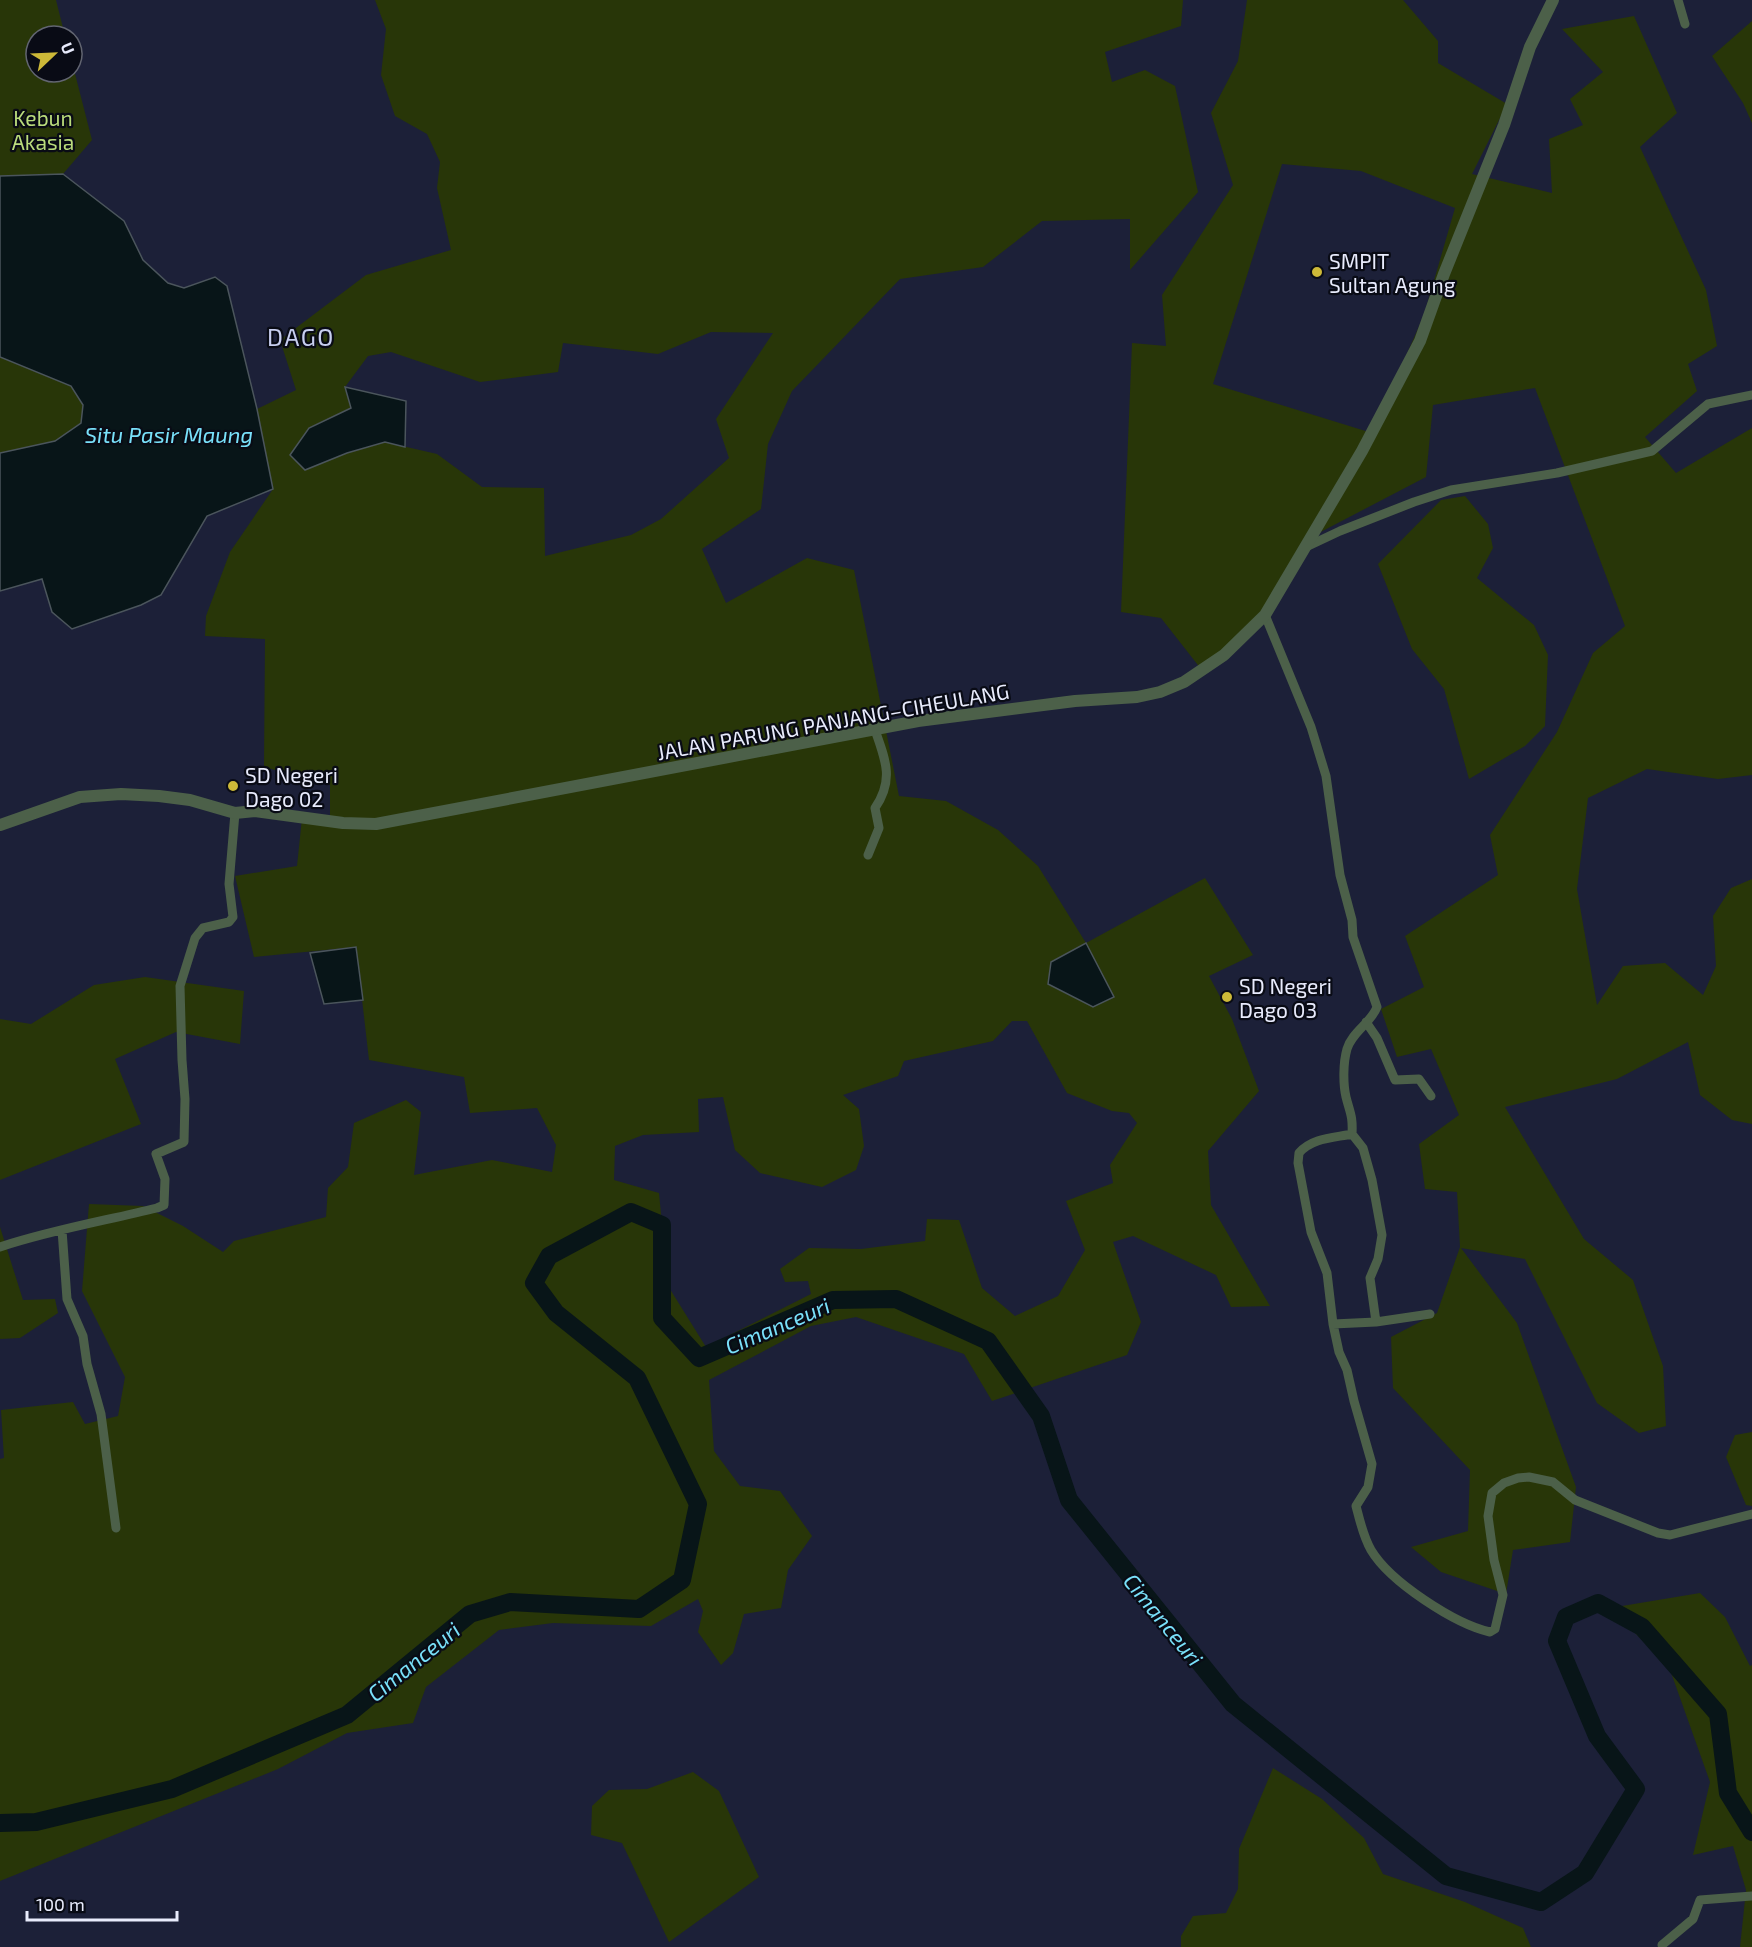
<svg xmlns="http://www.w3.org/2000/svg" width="1752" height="1947" font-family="'Exo 2',sans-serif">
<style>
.green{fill:#283608;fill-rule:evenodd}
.water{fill:#081518;stroke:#4b555c;stroke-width:1.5}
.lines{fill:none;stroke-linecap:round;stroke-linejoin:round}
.river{stroke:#081518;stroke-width:18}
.minor{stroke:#4c6049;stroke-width:9}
.tertiary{stroke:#4c6049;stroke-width:12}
.poi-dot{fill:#cdb938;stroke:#090b15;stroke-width:2}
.labels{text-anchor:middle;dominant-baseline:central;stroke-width:4.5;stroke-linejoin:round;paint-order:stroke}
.park-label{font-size:21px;fill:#badc7c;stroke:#090b15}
.poi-label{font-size:21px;fill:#e8ebfc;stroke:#090b15;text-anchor:start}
.street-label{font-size:21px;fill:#e8ebfc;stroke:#090b15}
.water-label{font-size:22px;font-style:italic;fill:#79e1fa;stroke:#090b15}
.quarter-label{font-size:24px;letter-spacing:1.5px;fill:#c7ceef;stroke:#090b15}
</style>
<rect width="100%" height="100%" fill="#1c2038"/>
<path class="green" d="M0,0H56L65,36H36V72H72V62L92,140L63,174L0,176Z
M375,0H1183L1181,26L1105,52L1112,82L1145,70L1175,86L1198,192L1130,270V219L1042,221L983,267L900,279L792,391L768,444L761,509L702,549L726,603L807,558L854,570L899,796L946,801L998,830L1038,866L1086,943L1205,878L1253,955L1209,976L1232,1019L1259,1091L1208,1151L1211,1205L1270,1306L1231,1307L1216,1275L1133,1236L1113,1242L1141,1322L1127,1355L992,1401L964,1354L856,1317L811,1326L709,1380L714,1451L740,1486L780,1491L812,1536L788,1570L781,1608L744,1614L733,1653L721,1665L698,1632L703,1611L698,1599L651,1626L553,1623L499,1630L426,1687L413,1723L347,1733L278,1769L0,1881V1459L4,1458L1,1410L73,1402L85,1424L118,1416L125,1377L82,1291L89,1204L143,1206L183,1226L223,1252L234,1241L326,1217L328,1188L348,1167L354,1123L406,1100L421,1112L414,1175L492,1160L552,1172L556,1145L537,1108L470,1113L464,1077L369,1060L356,947L254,957L235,876L297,866L302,818L330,819V785L264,767L265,639L205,636L206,616L230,552L273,489L257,409L296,390L280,340L366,275L451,250L437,188L440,162L427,134L395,116L381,75L386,29ZM711,332L773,333L716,419L729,458L661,519L631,535L545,556L544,488L482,487L437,454L385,442L347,453L305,470L291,455L309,428L351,408L345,387L368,356L391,352L480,382L558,372L563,343L658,354ZM1012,1021H1027L1067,1093L1112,1111L1129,1113L1137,1123L1110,1165L1113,1183L1066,1201L1085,1250L1058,1296L1015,1316L982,1288L959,1220L927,1219L925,1241L861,1249L809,1248L780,1269L785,1282L808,1281L811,1294L706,1347L668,1286L659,1193L614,1180L615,1146L643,1135L699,1132L698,1099L723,1097L735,1150L760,1173L822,1187L856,1170L864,1146L859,1109L843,1095L898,1076L904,1061L993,1041Z
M1247,0H1403L1438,41V63L1507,104L1472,174L1552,193L1549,139L1583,125L1570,99L1603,72L1562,29L1634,16L1677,113L1640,147L1706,290L1717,346L1688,364L1697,391L1645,437L1676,473L1752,428V775L1718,779L1647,769L1588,798L1577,889L1597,1005L1623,966L1665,963L1703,995L1716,966L1713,916L1731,888L1752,879V1124L1732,1120L1700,1095L1688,1042L1617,1079L1505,1107L1584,1239L1633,1280L1663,1366L1666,1426L1639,1433L1597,1403L1525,1259L1461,1248L1517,1323L1576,1487L1570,1542L1513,1550L1506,1594L1441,1572L1411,1547L1468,1531L1470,1470L1393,1388L1391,1337L1437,1313L1460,1247L1457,1192L1425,1189L1419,1144L1459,1115L1431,1049L1397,1057L1381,1009L1424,987L1405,936L1498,875L1490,835L1557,732L1593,653L1625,626L1535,388L1433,405L1426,477L1313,536L1270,612L1201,669L1161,618L1121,612L1132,343L1166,346L1162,295L1233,185L1211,113L1238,61ZM1282,164L1361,171L1455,208L1424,315L1372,433L1213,384Z
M1752,21V123L1743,103L1712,56Z
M0,357L71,386L83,405L81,423L55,441L0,453Z
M1465,496L1488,524L1493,548L1477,578L1534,625L1548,655L1545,726L1525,746L1469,779L1444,689L1412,649L1378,564L1441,500Z
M145,977L244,991L240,1044L176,1032L115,1059L141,1124L0,1180V1019L31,1024L94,985Z
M0,1227L23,1300L55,1299L58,1313L20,1338L0,1339Z
M1752,1432V1506L1746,1505L1726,1457L1735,1435Z
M1700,1593L1725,1617L1750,1666L1752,1665V1947H1740L1746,1890L1733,1846L1693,1855L1710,1782L1669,1667L1610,1608Z
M1273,1768L1322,1799L1364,1838L1383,1874L1465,1902L1523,1928L1531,1947H1181V1936L1193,1916L1226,1913L1238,1889L1239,1849Z
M693,1772L719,1791L759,1877L669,1942L622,1843L591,1835L592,1806L609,1790L647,1789Z"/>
<path class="water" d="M63,174L124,221L143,260L168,283L184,288L215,277L227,286L257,409L273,489L207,516L161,595L141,605L72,629L52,612L42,579L0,591V453L55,441L81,423L83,405L71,386L0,357V176Z
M345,387L406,401L405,447L385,442L347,453L305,470L290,455L309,428L351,408Z
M1086,943L1114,997L1093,1007L1048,984L1051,962Z
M356,947L363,1000L324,1004L310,953Z"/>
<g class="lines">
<path class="river" d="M0,1823L36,1822L172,1789L347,1715L470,1614L510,1602L639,1609L682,1580L698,1504L637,1378L556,1313L534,1283L549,1256L631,1212L662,1225V1318L699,1358L833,1300L896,1299L988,1341L1041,1416L1069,1500L1233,1704L1446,1876L1541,1902L1585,1873L1636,1789L1597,1736L1557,1641L1566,1617L1598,1603L1642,1627L1718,1714L1728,1793L1752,1832"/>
<path class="minor" d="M1678,0L1685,24
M1306,547L1340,531L1414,502L1451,490L1557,473L1652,451L1708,404L1752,395
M1265,615L1311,727L1326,776L1340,875L1352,920L1353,937L1377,1007C1371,1023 1352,1032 1347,1049C1343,1063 1343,1084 1346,1097C1350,1113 1353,1116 1352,1134C1333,1138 1312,1138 1299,1153L1298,1163L1311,1232L1327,1273L1333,1324L1339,1352L1347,1370L1354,1401L1372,1464L1368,1487L1356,1506C1360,1521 1363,1536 1371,1550C1390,1582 1455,1624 1490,1632L1495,1629L1503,1595L1494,1560L1488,1516L1492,1493L1504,1483L1518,1478L1529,1477L1553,1482L1575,1500L1658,1533L1670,1535L1752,1514
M868,855L879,828L875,808C894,780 886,761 875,730
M1366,1022L1377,1038L1395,1080L1419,1079L1431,1096
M1352,1134L1363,1148L1372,1180L1382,1235L1378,1259L1370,1278L1376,1322
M62,1230L67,1299L83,1336L87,1364L101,1414L116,1528
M0,1247C51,1230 104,1221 157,1208L164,1205L165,1179L156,1154L184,1142L185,1099L182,1060L180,986L195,938L203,928L229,922L233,917L229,884L235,813
M1333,1324L1376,1322L1430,1314
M1662,1945L1693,1919L1700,1900L1752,1896"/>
<path class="tertiary" d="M0,825L80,797L121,794L159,796L190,800L235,813L255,811L343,823L376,824L918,721L1075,701L1137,697L1160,692L1184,682L1224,655L1265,615L1362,451L1420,341L1444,274L1504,125L1530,47L1553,0"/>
</g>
<g class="poi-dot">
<circle cx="1317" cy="272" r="6"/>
<circle cx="233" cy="786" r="6"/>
<circle cx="1227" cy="997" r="6"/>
</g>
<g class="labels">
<g class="park-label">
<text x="43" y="117">Kebun<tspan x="43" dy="24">Akasia</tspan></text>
</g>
<g class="poi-label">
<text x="1329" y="260">SMPIT<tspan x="1329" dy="24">Sultan Agung</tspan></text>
<text x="245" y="774">SD Negeri<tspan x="245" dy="24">Dago 02</tspan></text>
<text x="1239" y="985">SD Negeri<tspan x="1239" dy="24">Dago 03</tspan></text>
</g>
<g class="street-label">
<text transform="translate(833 721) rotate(-10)">JALAN PARUNG PANJANG–CIHEULANG</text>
</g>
<g class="water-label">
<text x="169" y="434">Situ Pasir Maung</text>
<text transform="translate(777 1325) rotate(-23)">Cimanceuri</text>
<text transform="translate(1164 1619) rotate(51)">Cimanceuri</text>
<text transform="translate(413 1661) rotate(-39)">Cimanceuri</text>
</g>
<g class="quarter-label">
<text x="301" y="336">DAGO</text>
</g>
</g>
<g transform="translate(54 54) rotate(67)"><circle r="28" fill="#090b15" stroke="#626571" stroke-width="1.5"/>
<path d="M0-4.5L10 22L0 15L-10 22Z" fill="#cdb938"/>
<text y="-9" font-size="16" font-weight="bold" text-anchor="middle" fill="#e8ebfc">U</text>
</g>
<path d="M27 1911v9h150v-9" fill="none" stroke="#e8ebfc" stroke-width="3"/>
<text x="36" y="1911" font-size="18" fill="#e8ebfc" stroke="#090b15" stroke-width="4.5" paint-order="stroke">100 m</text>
</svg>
